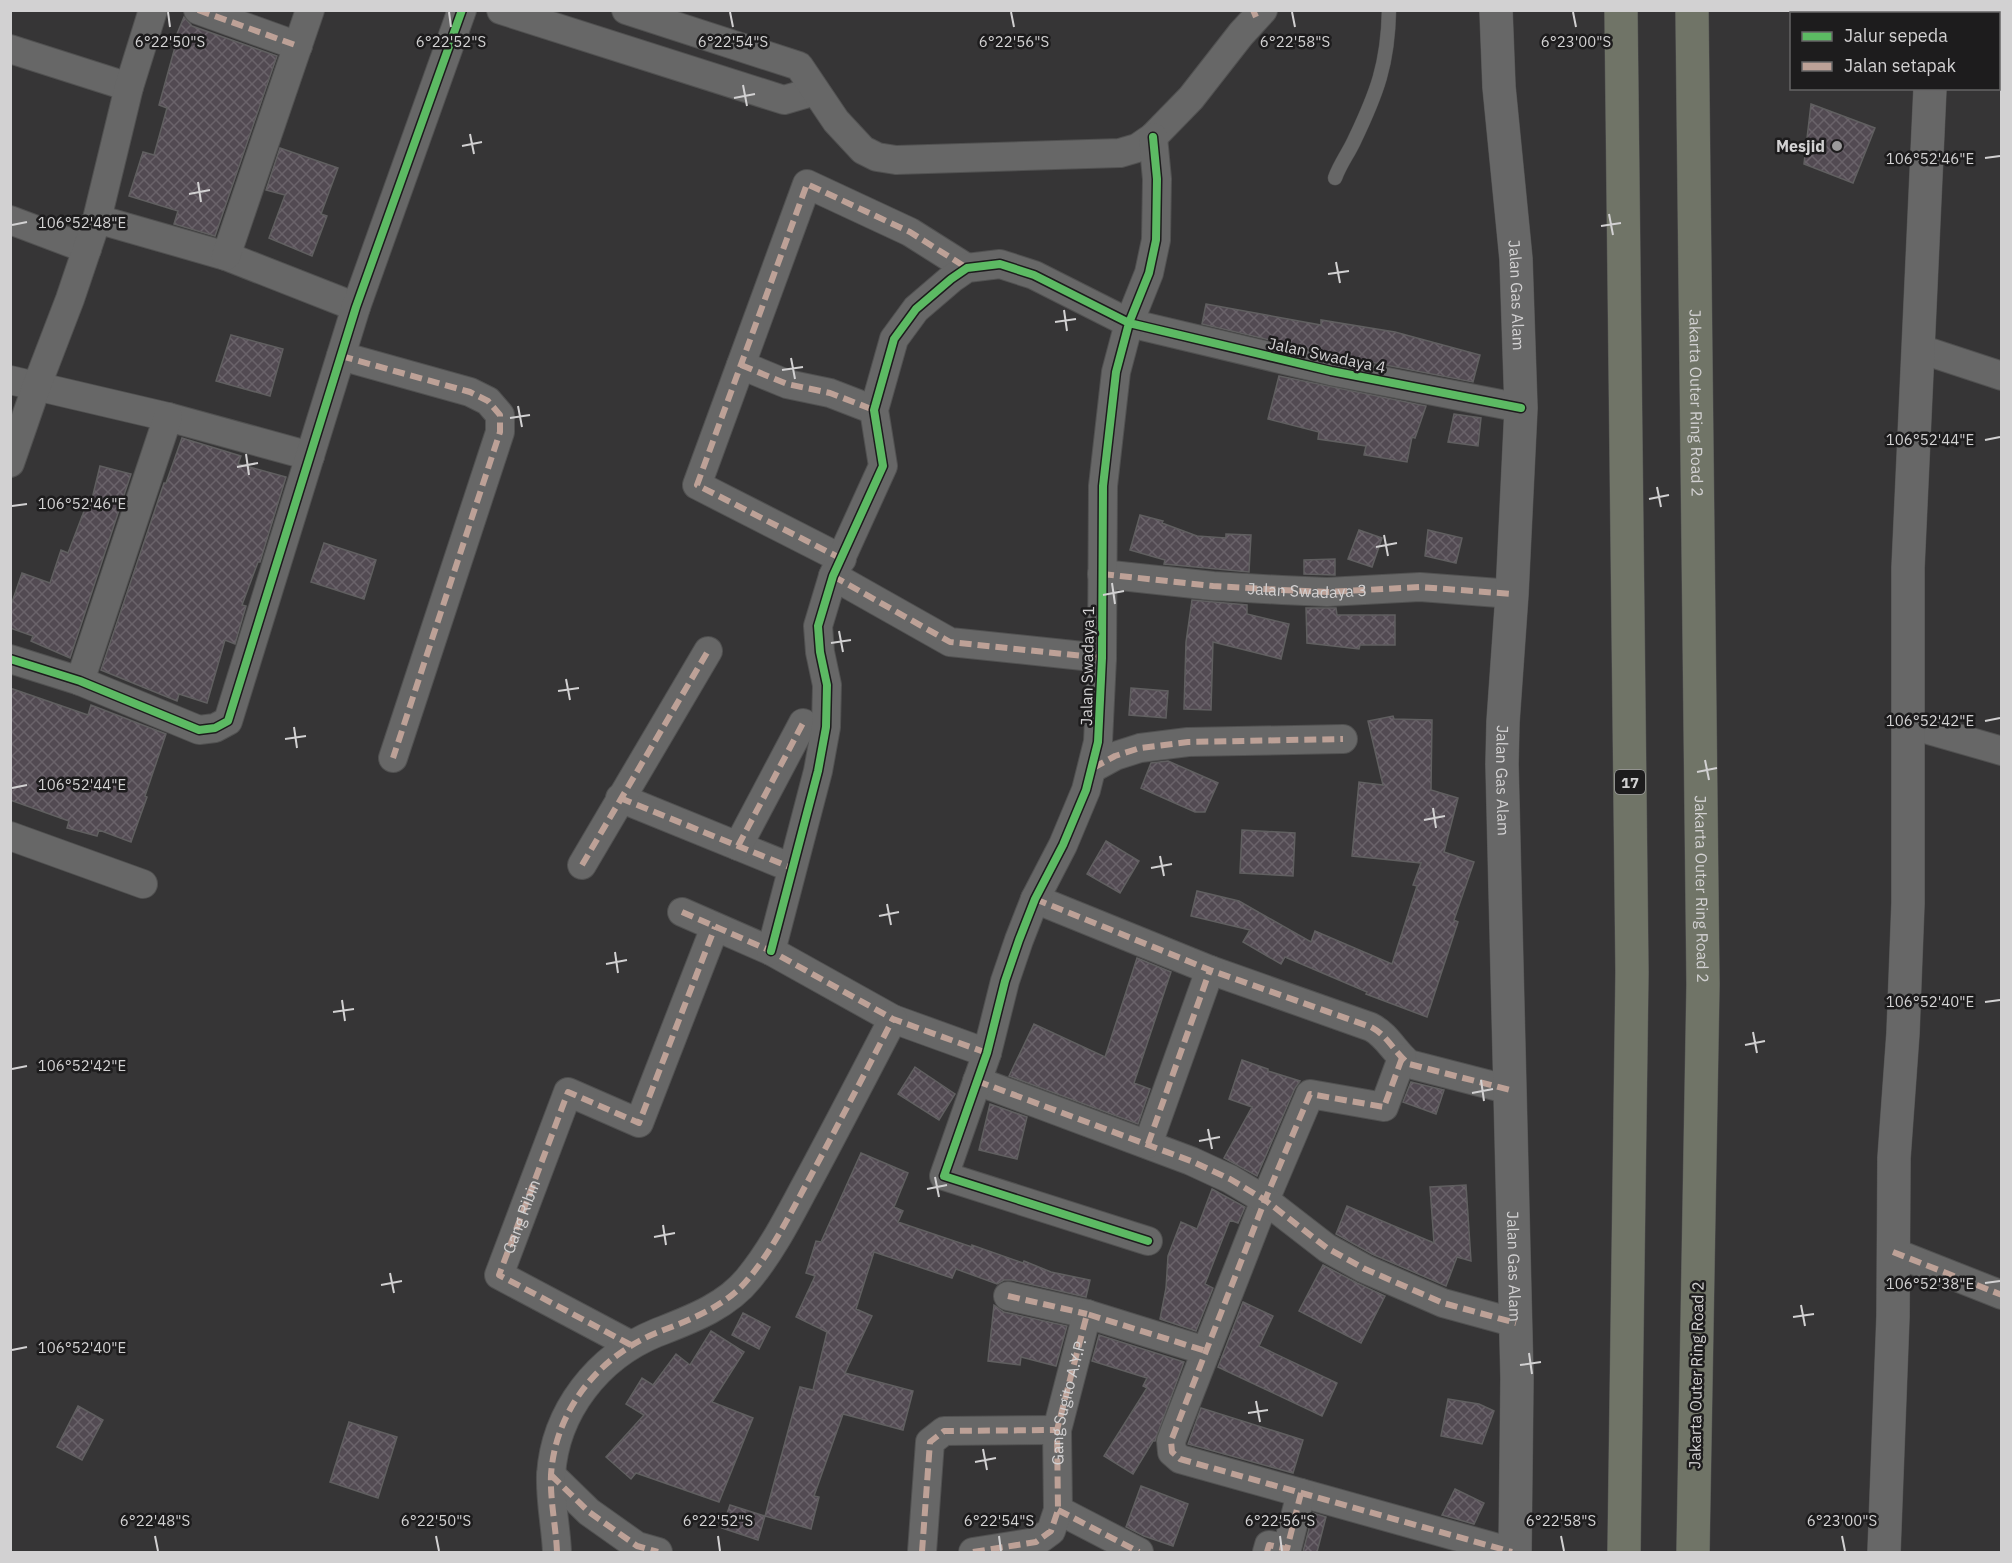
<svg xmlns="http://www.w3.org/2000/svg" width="2012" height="1563" font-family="'IBM Plex Sans',sans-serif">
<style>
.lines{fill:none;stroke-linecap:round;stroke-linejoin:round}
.stream{stroke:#311131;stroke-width:9}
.building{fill:url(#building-cross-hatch);stroke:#605f60;stroke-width:1.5}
.service-casing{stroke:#515151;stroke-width:15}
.minor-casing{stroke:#515151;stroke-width:30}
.tertiary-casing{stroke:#515151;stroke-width:34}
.secondary-casing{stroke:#515151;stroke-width:34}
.motorway-casing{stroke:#515151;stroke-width:34}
.service{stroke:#676767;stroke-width:14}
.minor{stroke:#676767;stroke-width:28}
.tertiary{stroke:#676767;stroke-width:33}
.secondary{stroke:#676767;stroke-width:33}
.motorway{stroke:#707467;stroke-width:33}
.quiet{stroke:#bda197;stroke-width:6;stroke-dasharray:12 6;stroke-linecap:butt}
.cycleway-casing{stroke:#1d1c1d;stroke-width:11}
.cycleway{stroke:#5cba63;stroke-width:8}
.ticks{fill:none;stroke:#d2d1d2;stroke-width:2}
.poi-dot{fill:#9b9a9b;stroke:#1d1c1d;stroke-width:2}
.labels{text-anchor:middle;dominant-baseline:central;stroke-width:5;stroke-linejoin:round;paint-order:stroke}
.shield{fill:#1d1c1d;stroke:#9c9b9c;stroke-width:1.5}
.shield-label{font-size:15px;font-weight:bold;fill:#d2d1d2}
.poi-label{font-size:16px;font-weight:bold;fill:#d2d1d2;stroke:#1d1c1d;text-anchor:end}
.street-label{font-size:16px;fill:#d2d1d2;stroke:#1d1c1d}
.ticks-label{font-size:15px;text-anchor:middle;fill:#d2d1d2;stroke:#1d1c1d;stroke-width:5;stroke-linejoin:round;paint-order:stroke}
</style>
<defs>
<pattern id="building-cross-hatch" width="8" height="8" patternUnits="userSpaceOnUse" patternTransform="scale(1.5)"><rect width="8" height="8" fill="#524a52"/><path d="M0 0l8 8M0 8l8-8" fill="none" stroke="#6a636a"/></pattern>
</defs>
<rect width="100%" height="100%" fill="#363536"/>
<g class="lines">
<path class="stream" d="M1975,10V14
M1998,59L2002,63"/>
</g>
<path class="building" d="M184,17L192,26L277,56L215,236L174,224L178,211L129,196L143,152L154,155L167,108L159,105L175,47L172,46Z
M1811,104L1875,128L1853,183L1804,164Z
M280,148L338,168L321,214L327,216L312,256L269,238L285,195L266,190Z
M1206,304L1321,325V320L1395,332L1480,355L1473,382L1334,355L1202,324Z
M231,335L283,349L270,396L216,381Z
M1279,376L1426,406L1415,438L1412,437L1407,462L1364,455L1366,446L1318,439L1319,432L1268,419Z
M1454,414L1481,418L1478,446L1448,442Z
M182,438L241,456L238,464L286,477L260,562H258L242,605L246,606L235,644L225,640L207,703L179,694L177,701L101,670L164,483H166Z
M100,466L131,474L70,658L31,641L33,636L10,628V608L22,573L50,583L61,550L68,553L86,506L90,507Z
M1140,515L1163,521L1162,523L1197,536L1226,538V534L1251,535L1249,572L1164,564L1165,560L1130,550Z
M1359,530L1382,538L1372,567L1348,559Z
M1428,530L1462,538L1456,563L1425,556Z
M324,543L376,560L364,599L311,582Z
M1335,559V575L1304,574V560Z
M1192,600L1247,605V614L1289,624L1281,659L1213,642L1211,710L1184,709L1186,642Z
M1306,608H1336L1337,615H1395V645H1360L1359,649L1307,643Z
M10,688L88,715L91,705L166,734L145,796L147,797L131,842L99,830L97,836L67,828L69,821L10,800Z
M1131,688L1168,691L1166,718L1129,715Z
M1393,716L1394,719L1432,720L1431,790L1458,798L1444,852L1474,862L1454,920L1458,922L1427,1017L1366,994L1367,992L1285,957L1281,964L1243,942L1250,930L1191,916L1197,891L1239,901L1311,942L1315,931L1392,964L1417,886L1413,885L1421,863L1352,856L1359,782L1383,785L1368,721Z
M1168,761L1218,783L1205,812H1195L1141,788L1151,763Z
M1242,830L1295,833L1293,876L1240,873Z
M1106,841L1139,861L1120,893L1087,874Z
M1137,958L1171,972L1134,1083L1150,1089L1138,1124L1009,1076L1034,1024L1105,1057Z
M1242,1060L1268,1069V1071L1300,1081L1295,1088L1257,1176L1224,1158L1252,1107L1229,1099Z
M915,1067L955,1094L939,1120L898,1094Z
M1411,1082L1444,1090L1436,1114L1403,1102Z
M990,1104L1027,1117L1017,1159L979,1150Z
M861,1153L908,1173L894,1207L903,1211L898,1222L972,1247V1245L1023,1263L1024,1261L1051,1272L1090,1280L1086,1297L1012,1280H1004L997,1284L956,1269L952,1278L874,1252L856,1309L872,1316L845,1373L913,1391L903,1430L843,1414L814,1496L819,1497L811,1529L765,1516L800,1387L813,1390L827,1332L796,1317L815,1276L806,1273L816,1241L821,1242Z
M1466,1185L1471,1261L1457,1257L1446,1286L1372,1254L1336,1234L1347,1206L1434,1243L1430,1187Z
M1212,1189L1245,1207L1238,1223L1230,1220L1205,1284L1213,1288L1196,1331L1160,1319L1166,1288L1168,1256L1181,1222L1197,1229Z
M1323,1265L1357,1283L1385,1296L1361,1343L1299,1311Z
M1243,1302L1273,1316L1259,1346L1337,1383L1322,1416L1218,1367Z
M994,1305L1004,1312L1067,1326L1056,1366L1021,1357L1020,1365L988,1361Z
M743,1313L770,1327L759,1349L732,1335Z
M711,1331L744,1352L712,1402L753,1418L719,1502L636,1473L631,1479L606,1457L644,1415L626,1404L642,1378L653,1385L676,1354L690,1365Z
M1099,1335L1184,1362L1155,1441H1153L1133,1474L1104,1456L1147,1388L1143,1386L1147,1378L1092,1361Z
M1448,1399L1479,1404L1494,1411L1482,1444L1441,1436Z
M78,1406L103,1420L82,1460L57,1447Z
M1201,1408L1303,1440L1293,1473L1188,1444Z
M349,1422L397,1437L378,1498L330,1482Z
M1141,1486L1188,1504L1173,1546L1144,1536L1126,1527Z
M1455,1489L1484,1503L1474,1524L1442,1515Z
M730,1505L765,1516L758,1540L722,1528Z
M1313,1513L1326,1517L1317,1552H1303Z"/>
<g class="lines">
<g class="service-casing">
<path id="service" d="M1335,178C1340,164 1348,154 1354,141C1377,93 1388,64 1389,10"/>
</g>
<g class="minor-casing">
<g id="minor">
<path d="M198,10L298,46"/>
<path d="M501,10L784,100L815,91"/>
<path d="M626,10L799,66L836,121L863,150L877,157L896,160L1120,153L1137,148L1153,137L1191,98L1241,34L1263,10"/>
<path d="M10,49L129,87"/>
<path d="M97,219L226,256L356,307"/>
<path d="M10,220L87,249"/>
<path d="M226,256L310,10"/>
<path d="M1917,348L2002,376"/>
<path d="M341,356L470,392L488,401L500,415V432L393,758"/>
<path d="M741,365L787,384L830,393L874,410"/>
<path d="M10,380L168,417L310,456"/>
<path d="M10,463L37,385L70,299L97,219L129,87L153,10"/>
<path d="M842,559L697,485L807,184L910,232L967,268"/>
<path d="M1102,574L1213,586L1282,590L1327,592L1420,587L1512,594"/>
<path d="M833,576L950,642L1102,658"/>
<path d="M10,659L80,681L199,730L215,728L228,721L356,307L462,10"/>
<path d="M80,681L168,417"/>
<path d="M1908,724L2002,751"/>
<path d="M1093,768L1115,756L1140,748L1188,742L1343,739"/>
<path d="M620,798L792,868"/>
<path d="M10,836L143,884"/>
<path d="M738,846L803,723"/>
<path d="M582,865L708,651"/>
<path d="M1035,899L1210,970L1371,1027C1388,1036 1394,1052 1409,1064L1510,1090"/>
<path d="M682,912L771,951L893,1019L987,1053"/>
<path d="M771,951L818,771L826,727L827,685L820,652L818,626L833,576L883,466L874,410L894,339L916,309L951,279L967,268L1000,264L1034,275L1129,323L1331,371L1521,408"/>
<path d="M1402,1058L1384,1107L1310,1094L1265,1200L1171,1441L1172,1452L1180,1459L1512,1552"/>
<path d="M977,1081L1191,1161L1230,1179L1265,1200L1327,1248L1365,1269L1443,1303L1516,1323"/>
<path d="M1148,1144L1210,970"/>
<path d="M1148,1241L944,1176L987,1053L1005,981L1019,940L1035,899L1063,845L1086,790L1098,742L1102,658L1103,486L1116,372L1129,323L1149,273L1156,240L1157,179L1153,137"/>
<path d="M1893,1252L2002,1295"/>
<path d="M1008,1296L1087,1314"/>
<path id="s1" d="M631,1345L499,1275L568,1092L639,1123L715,927"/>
<path d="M551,1475L589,1512L637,1546L658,1552"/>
<path d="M1058,1510L1139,1552"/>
<path d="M557,1552C556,1527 550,1501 551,1475C555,1411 598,1357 656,1333C689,1320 726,1307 749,1278C773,1249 790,1214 808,1181C837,1127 865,1073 893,1019"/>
<path d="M922,1552L930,1442L944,1431L1057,1430"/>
<path d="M973,1552L1036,1542L1051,1531L1058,1510L1057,1430L1087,1314L1206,1351"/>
<path d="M1267,1552L1269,1545L1287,1549L1301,1493"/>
</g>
</g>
<g class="tertiary-casing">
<path id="tertiary" d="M1932,14V10"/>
</g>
<g class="secondary-casing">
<g id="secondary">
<path id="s2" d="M1496,10L1499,87L1516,259L1521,408L1512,594L1503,722L1502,764L1517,1378L1515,1552"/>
<path d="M1812,10L1827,14"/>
<path d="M1884,1552L1893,1316L1894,1158L1903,1033L1908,903V568L1930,88"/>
</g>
</g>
<g class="motorway-casing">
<g id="motorway">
<path d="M1621,10L1632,972L1624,1552"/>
<path id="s3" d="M1692,10L1703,984L1693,1552"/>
</g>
</g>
<use href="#service" class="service"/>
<use href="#minor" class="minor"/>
<use href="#tertiary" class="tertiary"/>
<use href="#secondary" class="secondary"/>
<use href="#motorway" class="motorway"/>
<g class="quiet">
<path d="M198,10L298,46"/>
<path d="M1253,10L1256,17"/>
<path d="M341,356L470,392L488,401L500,415V432L393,758"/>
<path d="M741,365L787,384L830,393L874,410"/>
<path d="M842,559L697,485L807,184L910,232L967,268"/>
<path id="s4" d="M1102,574L1213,586L1282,590L1327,592L1420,587L1512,594"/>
<path d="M833,576L950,642L1102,658"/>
<path d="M1093,768L1115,756L1140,748L1188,742L1343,739"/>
<path d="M620,798L792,868"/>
<path d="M738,846L803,723"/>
<path d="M582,865L708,651"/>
<path d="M1035,899L1210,970L1371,1027C1388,1036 1394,1052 1409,1064L1510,1090"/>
<path d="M682,912L771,951L893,1019L987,1053"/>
<path d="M1402,1058L1384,1107L1310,1094L1265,1200L1171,1441L1172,1452L1180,1459L1512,1552"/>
<path d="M977,1081L1191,1161L1230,1179L1265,1200L1327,1248L1365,1269L1443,1303L1516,1323"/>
<path d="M1148,1144L1210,970"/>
<path d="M1893,1252L2002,1295"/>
<path d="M1008,1296L1087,1314"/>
<path d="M631,1345L499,1275L568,1092L639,1123L715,927"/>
<path d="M551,1475L589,1512L637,1546L658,1552"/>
<path d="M1058,1510L1139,1552"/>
<path d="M557,1552C556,1527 550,1501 551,1475C555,1411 598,1357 656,1333C689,1320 726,1307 749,1278C773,1249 790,1214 808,1181C837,1127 865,1073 893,1019"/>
<path d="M922,1552L930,1442L944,1431L1057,1430"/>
<path id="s5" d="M973,1552L1036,1542L1051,1531L1058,1510L1057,1430L1087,1314L1206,1351"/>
<path d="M1267,1552L1269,1545L1287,1549L1301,1493"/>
</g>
<g class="cycleway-casing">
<path id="cycleway" d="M10,659L80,681L199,730L215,728L228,721L356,307L462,10
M771,951L818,771L826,727L827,685L820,652L818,626L833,576L883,466L874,410L894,339L916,309L951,279L967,268L1000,264L1034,275L1129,323L1331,371L1521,408
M1148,1241L944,1176L987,1053L1005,981L1019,940L1035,899L1063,845L1086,790L1098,742L1102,658L1103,486L1116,372L1129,323L1149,273L1156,240L1157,179L1153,137"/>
</g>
<use href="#cycleway" class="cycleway"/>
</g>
<path class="ticks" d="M168,12L170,27M449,12L451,27M730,12L733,27M1011,12L1014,27M1292,12L1295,27M1573,12L1576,27M743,85L747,106M734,98L755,94M470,134L474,154M462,146L482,142M1985,158L2000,156M198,182L201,202M189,194L210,190M1609,214L1613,235M12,225L27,222M1601,226L1621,223M1336,262L1340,283M1328,274L1349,271M1064,310L1067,331M1055,322L1076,319M791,358L795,379M782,370L803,367M518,406L522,427M510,418L530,415M1985,440L2000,437M246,454L249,475M237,467L258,463M1657,487L1661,507M1649,499L1669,495M12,506L27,504M1384,535L1388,556M1376,547L1397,543M1112,583L1115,604M1103,595L1124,591M839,631L843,652M831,643L851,640M566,679L570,700M558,691L579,688M1985,721L2000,718M294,727L297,748M285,739L306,736M1705,760L1709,780M1697,772L1717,768M12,788L27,785M1433,808L1436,828M1424,820L1445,816M1160,856L1164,876M1151,868L1172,864M887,904L891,925M879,916L899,912M615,952L618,973M606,964L627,960M342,1000L345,1021M1985,1002L2000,1000M333,1012L354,1009M1753,1032L1757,1053M1745,1045L1765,1041M12,1069L27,1066M1481,1080L1484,1101M1472,1093L1493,1089M1208,1129L1212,1149M1199,1141L1220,1137M935,1177L939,1197M927,1189L947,1185M663,1225L666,1245M654,1237L675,1233M390,1273L394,1293M1985,1283L2000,1281M381,1285L402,1281M1801,1305L1805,1326M1793,1317L1814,1314M12,1350L27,1347M1529,1353L1532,1374M1520,1365L1541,1362M1256,1401L1260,1422M1248,1413L1268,1410M983,1449L987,1470M975,1462L996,1458M155,1536L158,1551M436,1536L439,1551M718,1536L720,1551M999,1536L1001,1551M1280,1536L1282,1551M1561,1536L1564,1551M1842,1536L1845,1551"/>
<circle class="poi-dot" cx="1837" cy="146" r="6"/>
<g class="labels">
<rect class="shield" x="1615" y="770" width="30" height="24" rx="4.5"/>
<g class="shield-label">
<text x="1630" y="782">17</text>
</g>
<g class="poi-label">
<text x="1825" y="146">Mesjid</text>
</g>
<g class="street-label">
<text stroke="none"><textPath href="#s2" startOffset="286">Jalan Gas Alam</textPath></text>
<text transform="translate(1327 355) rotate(12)">Jalan Swadaya 4</text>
<text stroke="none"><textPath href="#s3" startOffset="393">Jakarta Outer Ring Road 2</textPath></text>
<text stroke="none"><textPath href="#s4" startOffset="206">Jalan Swadaya 3</textPath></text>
<text transform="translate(1087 666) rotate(-89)">Jalan Swadaya 1</text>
<text stroke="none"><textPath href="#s2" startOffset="772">Jalan Gas Alam</textPath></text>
<text stroke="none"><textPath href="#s3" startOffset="879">Jakarta Outer Ring Road 2</textPath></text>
<text stroke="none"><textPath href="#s1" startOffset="212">Gang Ribin</textPath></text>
<text stroke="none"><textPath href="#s2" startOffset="1258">Jalan Gas Alam</textPath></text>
<text transform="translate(1696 1375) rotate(-89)">Jakarta Outer Ring Road 2</text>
<text stroke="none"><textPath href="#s5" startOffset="214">Gang Sugito A.Y.P.</textPath></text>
</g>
</g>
<g class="ticks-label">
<text x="170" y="47">6°22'50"S</text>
<text x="451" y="47">6°22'52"S</text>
<text x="733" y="47">6°22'54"S</text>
<text x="1014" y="47">6°22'56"S</text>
<text x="1295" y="47">6°22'58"S</text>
<text x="1576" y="47">6°23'00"S</text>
<text x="1930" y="164">106°52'46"E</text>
<text x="82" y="228">106°52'48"E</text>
<text x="1930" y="445">106°52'44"E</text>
<text x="82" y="509">106°52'46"E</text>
<text x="1930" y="726">106°52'42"E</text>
<text x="82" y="790">106°52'44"E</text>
<text x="1930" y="1007">106°52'40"E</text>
<text x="82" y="1071">106°52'42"E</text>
<text x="1930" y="1289">106°52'38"E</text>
<text x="82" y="1353">106°52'40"E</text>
<text x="155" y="1526">6°22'48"S</text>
<text x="436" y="1526">6°22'50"S</text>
<text x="718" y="1526">6°22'52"S</text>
<text x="999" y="1526">6°22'54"S</text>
<text x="1280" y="1526">6°22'56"S</text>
<text x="1561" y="1526">6°22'58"S</text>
<text x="1842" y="1526">6°23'00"S</text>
</g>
<rect width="2012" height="1563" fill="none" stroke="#d2d1d2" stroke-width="24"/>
<rect x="1790" y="12" width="210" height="78" fill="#1d1c1d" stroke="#656465" stroke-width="1.5"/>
<rect x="1802" y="32" width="30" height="9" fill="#5cba63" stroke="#656465" stroke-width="1.5"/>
<text x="1844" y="42" font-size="18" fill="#d2d1d2">Jalur sepeda</text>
<rect x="1802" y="62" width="30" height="9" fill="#bda197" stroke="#656465" stroke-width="1.5"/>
<text x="1844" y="72" font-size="18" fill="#d2d1d2">Jalan setapak</text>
</svg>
